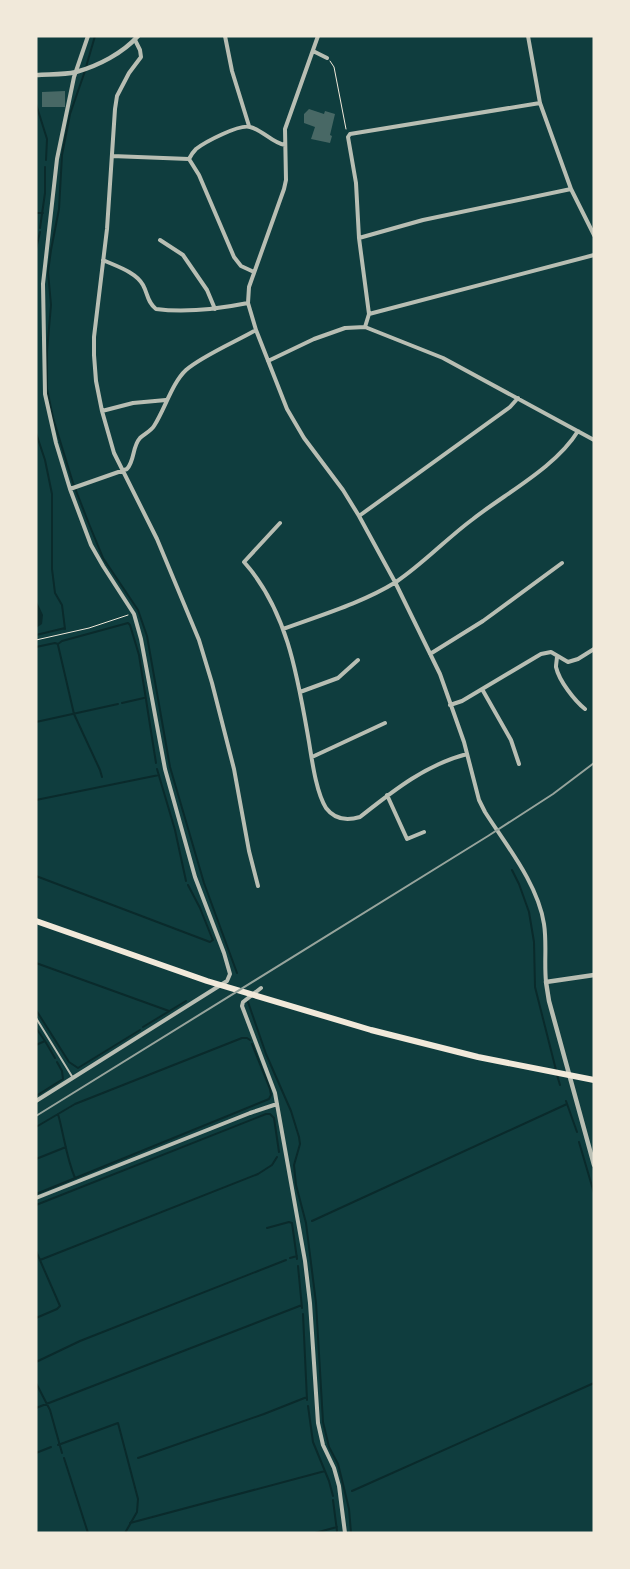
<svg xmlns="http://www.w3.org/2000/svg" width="630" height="1569" font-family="'Crimson Pro',serif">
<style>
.water{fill:#0a2a2b}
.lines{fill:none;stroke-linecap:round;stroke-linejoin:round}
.stream{stroke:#0a2a2b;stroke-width:2}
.building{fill:#486865}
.path{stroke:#f1e9da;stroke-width:1}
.service{stroke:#b8beb3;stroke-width:2}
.minor{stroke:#b8beb3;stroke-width:4}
.tertiary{stroke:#b8beb3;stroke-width:4.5}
.trunk{stroke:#f1e9da;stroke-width:6}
.rail{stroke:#97a49c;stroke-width:2}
</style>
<rect width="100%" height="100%" fill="#0f3d3e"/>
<path class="water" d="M36,600L43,615L42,624L36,628Z"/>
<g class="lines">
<path class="stream" d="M86,67L95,36
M85,71L70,114L62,155L59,209L51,250L48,272L51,305L47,351V389L53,418L73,483L89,524L103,558L138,610L147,636L170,767L204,883L237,973
M36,104L47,139L46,160
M36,213H43
M40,228L45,193V167
M36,249L40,232
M36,433L45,460L52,494V569L55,593L62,605L65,629
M36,635L65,628
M58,645L74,714L100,770L102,777
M36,647L55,643L58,644L62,641L128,623L130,625L139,655L156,763
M122,703L144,698
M36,722L118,704
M157,769L175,830L186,881
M36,800L159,775
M512,870L519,884L529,912L534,942L535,987L556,1070
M36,876L210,942L213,940L212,938L200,908L188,885
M36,963L169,1011
M248,1002L266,1054L291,1111L299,1137L300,1144L294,1165L296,1185L306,1223L316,1303L323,1422L329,1447L338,1464L343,1484L349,1509L351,1533
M36,1010L69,1062L78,1068L140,1030
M143,1027L186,1001
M36,1028L45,1041
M36,1045L45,1041L55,1058
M557,1075L560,1085
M36,1096L63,1079L62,1071L57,1062
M566,1101L577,1132
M58,1114C64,1135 66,1157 75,1178
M36,1127L75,1104L242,1038H247L250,1040
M579,1142L594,1193
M36,1159L66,1147
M36,1194L269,1099L271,1095L270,1089L252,1044
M36,1205L266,1114H270L274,1118L279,1152
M312,1221L567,1104
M267,1228L289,1222L292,1223L297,1259
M36,1251L60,1306L57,1309L36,1318
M290,1258L297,1256
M40,1260L258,1174L272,1165L277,1157
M298,1266L302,1308
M303,1314L307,1400
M36,1362L80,1341L286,1260
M36,1383L50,1410L62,1453
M308,1406L313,1442L329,1481L333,1496
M36,1408L302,1305
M58,1445L118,1423L138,1499L137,1512L125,1533
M36,1453L51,1447
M64,1458L88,1533
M138,1458L264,1414L307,1397
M352,1491L594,1383
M333,1500L337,1531
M130,1523L325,1471
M315,1533L337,1527"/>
</g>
<path class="building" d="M65,91V107H42V92Z
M309,109L324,114L325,111L335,114L330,135L332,136L330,143L311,139L315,127L304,123V114Z"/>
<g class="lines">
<path class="path" d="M330,61L334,67L346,129
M36,640L89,628L128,615"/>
<path class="service" d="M36,1018L73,1078"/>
<path class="minor" d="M225,36L232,71L249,126
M318,36L285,129L286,180L284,189L249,287L248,303L256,330L287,409L304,438L343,490L359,516L395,582L440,674L464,742L479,800L485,812C506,845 538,884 544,924C547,943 544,962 546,982
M528,36L540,103L571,189L594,235
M135,40L140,50L141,57L129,73L117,96L115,109L107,229L94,337V355L96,381L102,411L114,453L157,539L199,640L212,683L234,769L249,851L258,886
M313,51L327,58
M112,156L189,159C191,155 193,152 196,149C205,142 239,124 250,127C263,130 272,143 285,145
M189,159L199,175L234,257L241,266L254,272
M359,238L423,220L571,189
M160,240L183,255L207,290L215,309
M103,260C116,266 136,272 143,285C148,294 147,302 156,309C186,313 218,309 248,303
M369,314L594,255
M365,327L369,314L359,238L356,183L348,137L350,134L540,103
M268,361L314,339L345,328L365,327L443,358L594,440
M102,411L133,403L166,400
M70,489L127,469C135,460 132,447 140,438C144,434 151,431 154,426C165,409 172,383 186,370C202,356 237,341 256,330
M359,516L510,407L518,398
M280,523L244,562C288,611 298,679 309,742C312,760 316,792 326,808C335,820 347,821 360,817C393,791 425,765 467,754
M283,629C321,615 362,603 396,582C424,563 446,539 473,519C506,493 556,467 578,431
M430,654L483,621L562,563
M557,656C557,660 556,663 556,667C559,681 575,701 585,709
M482,689L511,740L519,764
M300,692L338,678L358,660
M450,705L462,701L541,654L551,652L568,662L578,659L594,649
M312,757L385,723
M387,795L407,839L424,832
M261,988L243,1002L242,1006L275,1093L305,1261L310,1303L318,1423L323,1445L334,1468L339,1486L345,1533
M36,1101L227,981L230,974L224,953L195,877L165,769L141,639L134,614L103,566L91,545L70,489L56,443L45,394L43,284L57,159L74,77L88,36
M36,1198L250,1113L277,1104"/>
<path class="tertiary" d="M36,75C49,74 63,75 76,72C98,66 123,53 138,36
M594,975L546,982L549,1001L594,1165"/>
<path class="trunk" d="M36,921L207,981L371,1030L478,1057L594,1080"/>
<path class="rail" d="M36,1116L488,836L553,794L594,763"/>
</g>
<rect width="630" height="1569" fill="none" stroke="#f1e9da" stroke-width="75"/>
</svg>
